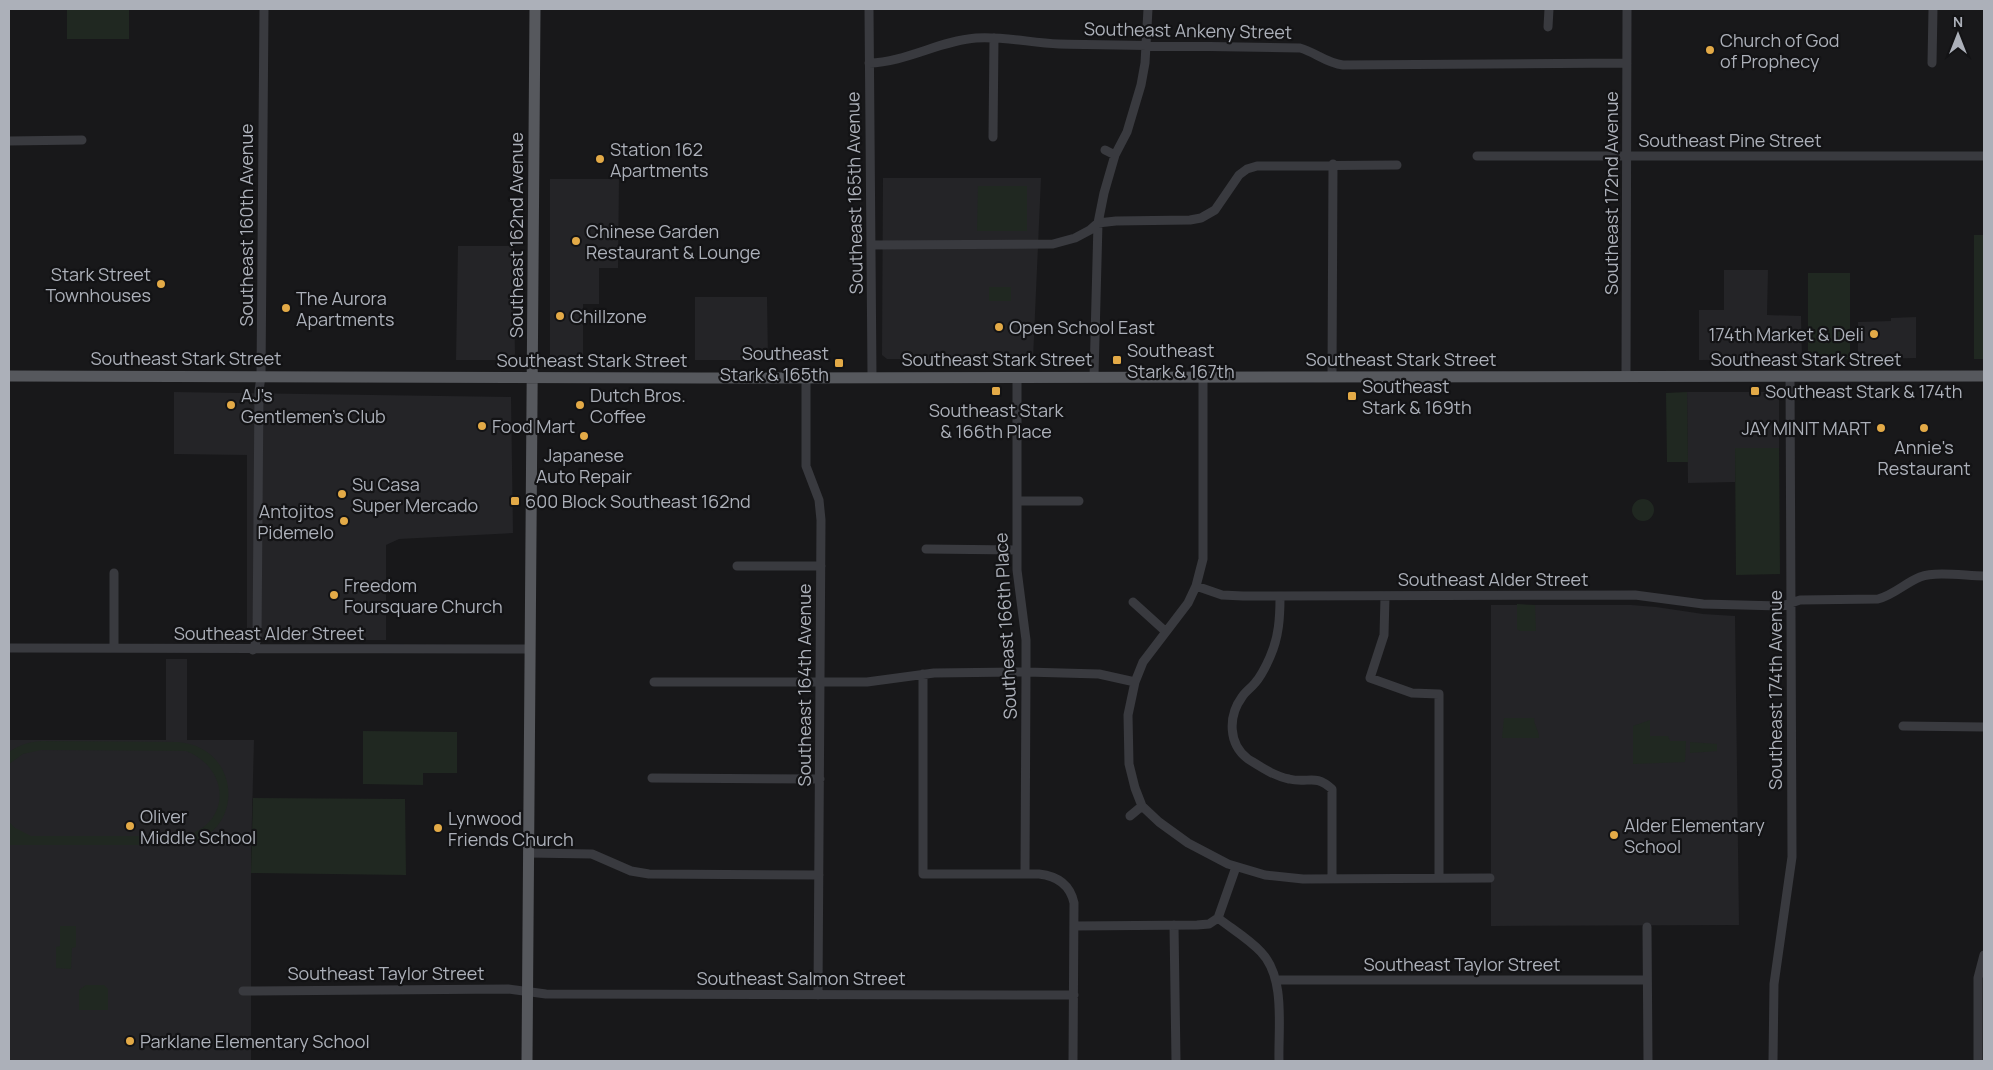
<svg xmlns="http://www.w3.org/2000/svg" width="1993" height="1070" font-family="Manrope,sans-serif">
<style>
.built{fill:#242427}
.green{fill:#202821}
.lines{fill:none;stroke-linecap:round;stroke-linejoin:round}
.minor{stroke:#393a3f;stroke-width:9}
.major{stroke:#56585d;stroke-width:11}
.poi-dot{fill:#e3aa47;stroke:#131315;stroke-width:2}
.labels{text-anchor:middle;dominant-baseline:central;stroke-width:4.5;stroke-linejoin:round;paint-order:stroke}
.street-label{font-size:18px;fill:#acb0b9;stroke:#131315}
.poi-label{font-size:18px;fill:#acb0b9;stroke:#131315;text-anchor:start}
</style>
<rect width="100%" height="100%" fill="#18181a"/>
<path class="built" d="M883,178H1041L1033,359H887L882,355Z
M550,179H619L618,268H599V304H583V360H550Z
M458,246H513L515,354L511,360H456Z
M1724,270H1768L1767,315L1801,316L1802,359L1699,360V310H1724Z
M695,297H767L768,360H695Z
M1916,317V358L1858,359V322L1891,321V318Z
M174,392L511,397L513,533L399,539L386,545V640H247V455L174,454Z
M1687,392H1773L1779,399V448H1735V482L1688,483Z
M1491,605H1631L1656,607L1703,614L1735,616L1739,925L1491,926Z
M166,659H187V740H254L251,854V1061H9V740H166Z"/>
<path class="green" d="M67,9H129V39H67Z
M978,186H1027V231H977Z
M1974,235H1984V359H1974Z
M1808,273H1850V359H1808Z
M989,287H1011V301H989Z
M1687,392L1688,462H1667L1666,393Z
M1735,448H1779L1780,574L1736,575Z
M1632 510a11 11 0 1 1 22 0a11 11 0 1 1-22 0Z
M1517,604L1535,605L1536,631H1520L1517,629Z
M1504,718H1534C1534,726 1539,730 1539,738H1502Z
M1650,720V736H1668L1670,741H1686L1685,762L1633,764V726Z
M363,731L457,732V773H423V785L363,784Z
M41,741L178,742C240,747 247,829 187,845H9V836H11L9,834V822L15,828L31,836H185C232,823 230,768 186,751L41,750L23,754L9,764V752C19,745 29,742 41,741Z
M1690,742L1717,744V751L1690,753Z
M253,798L405,799L406,875L251,873Z
M60,926H76V947L72,948L71,969L56,968V947L60,946Z
M86,985H104L108,989V1010H79V990Z"/>
<g class="lines">
<path class="minor" d="M869,9L872,376
M1548,27L1549,9
M869,63C906,62 939,41 976,38C1005,36 1031,43 1059,44C1139,46 1219,46 1300,48C1315,52 1326,63 1343,65L1627,63
M1932,63L1933,9
M993,137L994,38
M9,141L82,140
M1105,150L1115,155
M1477,156H1984
M871,245L1053,244L1075,238L1090,230L1098,223L1116,221L1190,220L1201,218L1215,210L1239,175L1247,169L1257,166L1397,165
M1094,376L1098,223L1104,193L1115,155L1127,132L1141,85L1145,63L1148,9
M1332,376L1333,164
M1626,376L1627,9
M806,377V466L819,500L821,520L818,995
M1017,377V570L1026,640V672L1025,874
M1203,377V559L1196,586L1188,603L1143,662L1135,682L1128,715L1129,764L1135,788L1142,806L1159,822L1188,843L1228,864L1265,875L1303,879L1490,878
M1017,501H1079
M926,549L1017,550
M737,566H821
M1196,586L1222,595L1243,596L1635,595L1703,604L1782,606L1800,600L1878,599C1894,595 1905,583 1920,577C1937,571 1966,576 1984,576
M1280,597C1280,617 1279,637 1270,657C1266,666 1262,675 1255,683C1251,688 1245,692 1242,697C1228,716 1228,744 1248,759C1261,767 1274,776 1289,779C1309,784 1314,773 1332,789V878
M1385,597L1384,635L1370,678L1412,693L1439,694V878
M1133,602L1165,631
M9,648L529,649
M114,648V573
M253,650L257,639L259,391L261,376L264,9
M923,674V874H1039C1057,876 1070,884 1074,903L1073,1061
M654,682H867L934,673L1026,672L1099,674L1135,682
M1903,726L1984,727
M652,778L820,779
M1130,816L1142,806
M528,853L592,854L631,871L649,874L819,875
M1218,918C1232,929 1249,939 1261,952C1286,978 1278,1028 1279,1061
M1218,918L1236,867
M1174,925L1176,1061
M1074,926L1197,925L1209,924L1218,918
M1647,927L1648,1061
M1277,980H1647
M243,991L508,989L546,994L1074,995
M1773,1061L1774,984L1792,857L1790,376
M1978,1061V978L1984,955"/>
<path class="major" d="M9,376L702,378L1984,376
M527,1061L535,9"/>
</g>
<g class="poi-dot">
<circle cx="1710" cy="50" r="5"/>
<circle cx="600" cy="159" r="5"/>
<circle cx="576" cy="241" r="5"/>
<circle cx="161" cy="284" r="5"/>
<circle cx="286" cy="308" r="5"/>
<circle cx="560" cy="316" r="5"/>
<circle cx="999" cy="327" r="5"/>
<circle cx="1874" cy="334" r="5"/>
<rect x="1112" y="355" width="10" height="10" rx="2.5"/>
<rect x="834" y="358" width="10" height="10" rx="2.5"/>
<rect x="991" y="386" width="10" height="10" rx="2.5"/>
<rect x="1750" y="386" width="10" height="10" rx="2.5"/>
<rect x="1347" y="391" width="10" height="10" rx="2.5"/>
<circle cx="231" cy="405" r="5"/>
<circle cx="580" cy="405" r="5"/>
<circle cx="482" cy="426" r="5"/>
<circle cx="1881" cy="428" r="5"/>
<circle cx="1924" cy="428" r="5"/>
<circle cx="584" cy="436" r="5"/>
<circle cx="342" cy="494" r="5"/>
<rect x="510" y="496" width="10" height="10" rx="2.5"/>
<circle cx="344" cy="521" r="5"/>
<circle cx="334" cy="595" r="5"/>
<circle cx="130" cy="826" r="5"/>
<circle cx="438" cy="828" r="5"/>
<circle cx="1614" cy="835" r="5"/>
<circle cx="130" cy="1041" r="5"/>
</g>
<g class="labels">
<g class="street-label">
<text transform="translate(1188 30) rotate(1)">Southeast Ankeny Street</text>
<text x="1730" y="140">Southeast Pine Street</text>
<text transform="translate(854 193) rotate(-91)">Southeast 165th Avenue</text>
<text transform="translate(1611 193) rotate(-90)">Southeast 172nd Avenue</text>
<text transform="translate(246 225) rotate(-90)">Southeast 160th Avenue</text>
<text transform="translate(516 235) rotate(-90)">Southeast 162nd Avenue</text>
<text x="186" y="358">Southeast Stark Street</text>
<text x="997" y="359">Southeast Stark Street</text>
<text x="1401" y="359">Southeast Stark Street</text>
<text x="1806" y="359">Southeast Stark Street</text>
<text x="592" y="360">Southeast Stark Street</text>
<text x="1493" y="579">Southeast Alder Street</text>
<text transform="translate(1005 626) rotate(-93)">Southeast 166th Place</text>
<text x="269" y="633">Southeast Alder Street</text>
<text transform="translate(804 685) rotate(-90)">Southeast 164th Avenue</text>
<text transform="translate(1775 690) rotate(-90)">Southeast 174th Avenue</text>
<text x="1462" y="964">Southeast Taylor Street</text>
<text x="386" y="973">Southeast Taylor Street</text>
<text x="801" y="978">Southeast Salmon Street</text>
</g>
<g class="poi-label">
<text x="1720" y="40">Church of God<tspan x="1720" dy="21">of Prophecy</tspan></text>
<text x="610" y="149">Station 162<tspan x="610" dy="21">Apartments</tspan></text>
<text x="586" y="231">Chinese Garden<tspan x="586" dy="21">Restaurant &amp; Lounge</tspan></text>
<text x="151" y="274" text-anchor="end">Stark Street<tspan x="151" dy="21">Townhouses</tspan></text>
<text x="296" y="298">The Aurora<tspan x="296" dy="21">Apartments</tspan></text>
<text x="570" y="316">Chillzone</text>
<text x="1009" y="327">Open School East</text>
<text x="1864" y="334" text-anchor="end">174th Market &amp; Deli</text>
<text x="1127" y="350">Southeast<tspan x="1127" dy="21">Stark &amp; 167th</tspan></text>
<text x="829" y="353" text-anchor="end">Southeast<tspan x="829" dy="21">Stark &amp; 165th</tspan></text>
<text x="1362" y="386">Southeast<tspan x="1362" dy="21">Stark &amp; 169th</tspan></text>
<text x="1765" y="391">Southeast Stark &amp; 174th</text>
<text x="241" y="395">AJ's<tspan x="241" dy="21">Gentlemen's Club</tspan></text>
<text x="590" y="395">Dutch Bros.<tspan x="590" dy="21">Coffee</tspan></text>
<text x="996" y="410" text-anchor="middle">Southeast Stark<tspan x="996" dy="21">&amp; 166th Place</tspan></text>
<text x="492" y="426">Food Mart</text>
<text x="1871" y="428" text-anchor="end">JAY MINIT MART</text>
<text x="1924" y="447" text-anchor="middle">Annie's<tspan x="1924" dy="21">Restaurant</tspan></text>
<text x="584" y="455" text-anchor="middle">Japanese<tspan x="584" dy="21">Auto Repair</tspan></text>
<text x="352" y="484">Su Casa<tspan x="352" dy="21">Super Mercado</tspan></text>
<text x="525" y="501">600 Block Southeast 162nd</text>
<text x="334" y="511" text-anchor="end">Antojitos<tspan x="334" dy="21">Pidemelo</tspan></text>
<text x="344" y="585">Freedom<tspan x="344" dy="21">Foursquare Church</tspan></text>
<text x="140" y="816">Oliver<tspan x="140" dy="21">Middle School</tspan></text>
<text x="448" y="818">Lynwood<tspan x="448" dy="21">Friends Church</tspan></text>
<text x="1624" y="825">Alder Elementary<tspan x="1624" dy="21">School</tspan></text>
<text x="140" y="1041">Parklane Elementary School</text>
</g>
</g>
<rect width="1993" height="1070" fill="none" stroke="#acb0b9" stroke-width="20"/>
<g transform="translate(1958 35)" stroke="#131315" stroke-width="4" paint-order="stroke">
<path d="M0-4L9 19L0 12L-9 19Z" fill="#acb0b9"/>
<text y="-8" font-size="14" font-weight="bold" text-anchor="middle" fill="#acb0b9">N</text>
</g>
</svg>
